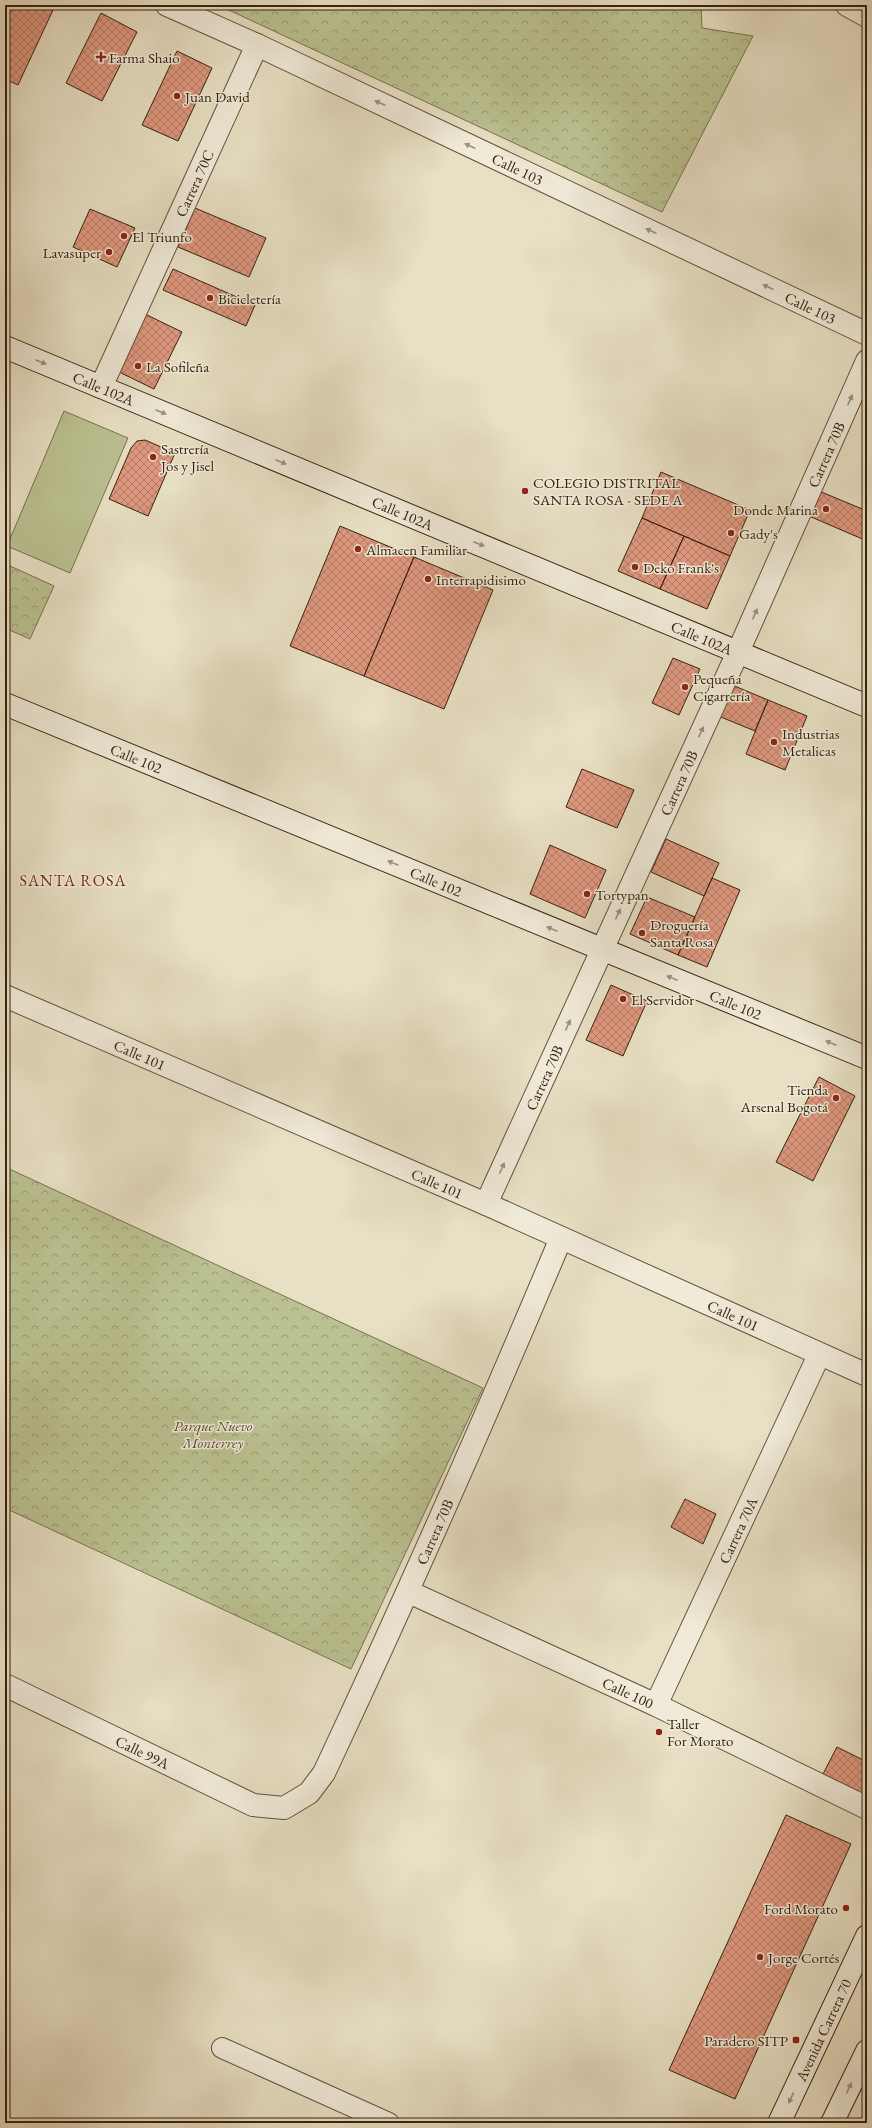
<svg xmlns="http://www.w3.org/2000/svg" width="872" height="2128" font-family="'EB Garamond',serif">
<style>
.green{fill:#bbc191;stroke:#79714f}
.forest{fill:url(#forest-crowns);stroke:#79714f}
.building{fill:url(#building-cross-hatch);stroke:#37210d}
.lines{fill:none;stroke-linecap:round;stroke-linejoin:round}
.lane-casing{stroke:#63513b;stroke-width:22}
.street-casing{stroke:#63513b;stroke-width:24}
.secondary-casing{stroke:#37210d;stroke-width:24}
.lane{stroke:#f0ebd9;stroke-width:20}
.street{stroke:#f0ebd9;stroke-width:22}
.secondary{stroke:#f0ebd9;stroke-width:22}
.oneway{fill:#9d907d}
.poi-dot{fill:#8f2418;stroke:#f0ebd9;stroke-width:1.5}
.labels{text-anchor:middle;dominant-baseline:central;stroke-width:3;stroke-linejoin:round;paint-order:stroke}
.poi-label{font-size:15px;fill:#37210d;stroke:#f0ebd9;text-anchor:start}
.street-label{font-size:15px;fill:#37210d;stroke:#f0ebd9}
.park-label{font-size:15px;font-style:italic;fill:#58492e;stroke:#f0ebd9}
.neighbourhood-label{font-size:16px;letter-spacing:1px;fill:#7a1f14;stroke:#f0ebd9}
</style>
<defs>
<pattern id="forest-crowns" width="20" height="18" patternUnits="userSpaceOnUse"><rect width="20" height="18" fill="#bbc191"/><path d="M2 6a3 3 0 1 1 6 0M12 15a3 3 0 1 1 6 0" fill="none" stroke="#999c75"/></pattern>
<pattern id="building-cross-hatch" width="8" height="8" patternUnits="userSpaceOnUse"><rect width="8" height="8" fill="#df987f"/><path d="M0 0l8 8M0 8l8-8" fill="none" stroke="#b67c66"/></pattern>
</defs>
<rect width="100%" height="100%" fill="#e8e0c5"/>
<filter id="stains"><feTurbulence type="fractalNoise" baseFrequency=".005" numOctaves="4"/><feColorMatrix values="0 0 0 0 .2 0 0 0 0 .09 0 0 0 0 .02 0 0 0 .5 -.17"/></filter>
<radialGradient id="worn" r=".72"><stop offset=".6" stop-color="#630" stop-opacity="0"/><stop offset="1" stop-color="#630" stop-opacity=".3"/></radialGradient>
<path class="green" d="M64,411L128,438L70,573L7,546Z"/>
<path class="forest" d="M218,5H701L702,28L753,36L662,212Z
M8,565L54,586L30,639L5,628V572Z
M5,1167L483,1388L351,1669L5,1508Z"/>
<path class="building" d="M7,5H43L53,10L18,85L5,79V10Z
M101,13L137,32L102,101L66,83Z
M177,51L212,68L178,141L142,125Z
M195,208L266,238L249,277L178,247Z
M90,209L135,228L117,267L73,247Z
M173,269L255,305L246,326L163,290Z
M145,314L182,332L154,389L117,371Z
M145,440L175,453L148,516L109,499L131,448L137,441Z
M661,472L750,510L730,556L642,518Z
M819,491L867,511V541L809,516Z
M642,518L684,536L660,589L618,571Z
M340,526L414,557L364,676L290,646Z
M684,536L730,556L707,609L660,589Z
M414,557L493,590L444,709L364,676Z
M673,658L700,669L679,715L652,703Z
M725,682L768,700L755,731L711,713Z
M768,700L807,716L785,770L746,754Z
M582,769L634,790L617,828L566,807Z
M666,839L719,863L704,896L651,872Z
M550,845L606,870L585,918L530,894Z
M712,878L740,890L707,967L678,955Z
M647,897L695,917L678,955L630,934Z
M611,985L647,1001L623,1056L586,1040Z
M819,1077L855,1096L813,1181L776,1162Z
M685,1499L716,1514L703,1544L671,1527Z
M837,1747L867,1762V1797L823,1774Z
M786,1815L851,1844L735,2099L669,2070Z"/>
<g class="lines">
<g class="lane-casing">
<path id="lane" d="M222,2048L389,2123"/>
</g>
<g class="street-casing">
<g id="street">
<path id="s1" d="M167,5L257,45L867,334"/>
<path d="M847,5L867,16"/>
<path id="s2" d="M101,387L257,45"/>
<path id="s3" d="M5,996L486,1204L867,1375"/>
<path id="s4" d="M486,1204L738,652L867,361"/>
<path id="s5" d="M409,1592L656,1705L867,1808"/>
<path id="s6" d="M5,1685L253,1805L284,1808L309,1793L324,1773C407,1596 485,1419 561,1238"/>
<path id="s7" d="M656,1705L819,1355"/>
</g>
</g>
<g class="secondary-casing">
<g id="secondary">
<path id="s8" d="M5,347L867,706"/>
<path id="s9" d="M5,704L867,1058"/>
<path id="s10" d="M779,2123L867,1936"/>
<path d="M832,2123L867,2051"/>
</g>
</g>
<use href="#lane" class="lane"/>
<use href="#street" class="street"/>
<use href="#secondary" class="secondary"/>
</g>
<defs><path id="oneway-solid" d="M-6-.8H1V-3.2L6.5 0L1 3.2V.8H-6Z"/></defs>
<g class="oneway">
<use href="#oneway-solid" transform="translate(380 103) rotate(-155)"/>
<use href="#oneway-solid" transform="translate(470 146) rotate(-155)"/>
<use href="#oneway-solid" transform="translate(651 231) rotate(-155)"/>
<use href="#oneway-solid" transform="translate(768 287) rotate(-155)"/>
<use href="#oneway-solid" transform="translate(41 362) rotate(23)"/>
<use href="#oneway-solid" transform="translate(850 400) rotate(-66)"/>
<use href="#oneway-solid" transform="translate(161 412) rotate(23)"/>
<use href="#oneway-solid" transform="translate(281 462) rotate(23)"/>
<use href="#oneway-solid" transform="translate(479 544) rotate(23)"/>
<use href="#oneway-solid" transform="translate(755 614) rotate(-66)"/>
<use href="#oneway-solid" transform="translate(701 732) rotate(-65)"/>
<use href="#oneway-solid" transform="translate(393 863) rotate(-158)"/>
<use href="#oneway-solid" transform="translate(618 914) rotate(-65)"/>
<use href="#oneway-solid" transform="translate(552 929) rotate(-158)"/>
<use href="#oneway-solid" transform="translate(672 978) rotate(-158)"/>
<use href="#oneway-solid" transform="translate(568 1025) rotate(-66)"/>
<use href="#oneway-solid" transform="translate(831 1043) rotate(-158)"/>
<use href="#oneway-solid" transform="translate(502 1168) rotate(-66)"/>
<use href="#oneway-solid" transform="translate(849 2088) rotate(-64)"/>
<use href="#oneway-solid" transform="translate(791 2098) rotate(115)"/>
</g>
<g class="poi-dot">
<path d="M99 51h4v4h4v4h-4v4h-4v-4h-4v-4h4z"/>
<circle cx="177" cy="96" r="4"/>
<circle cx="124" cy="236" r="4"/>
<circle cx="109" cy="252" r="4"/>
<circle cx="210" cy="298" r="4"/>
<circle cx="138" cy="366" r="4"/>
<circle cx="153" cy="457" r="4"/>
<circle cx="525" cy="491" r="4"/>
<circle cx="826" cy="509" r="4"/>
<circle cx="731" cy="533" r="4"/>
<circle cx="358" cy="549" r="4"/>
<circle cx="635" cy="567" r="4"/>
<circle cx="428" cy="579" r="4"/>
<circle cx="685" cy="687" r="4"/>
<circle cx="774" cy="742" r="4"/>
<circle cx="587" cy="894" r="4"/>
<circle cx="642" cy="933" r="4"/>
<circle cx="623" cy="999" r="4"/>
<circle cx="836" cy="1098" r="4"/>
<circle cx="659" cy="1732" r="4"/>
<circle cx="846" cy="1908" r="4"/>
<circle cx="760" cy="1957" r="4"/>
<rect x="792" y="2036" width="8" height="8" rx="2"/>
</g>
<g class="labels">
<g class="poi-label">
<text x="109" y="57">Farma Shaio</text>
<text x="185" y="96">Juan David</text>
<text x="132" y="236">El Triunfo</text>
<text x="101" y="252" text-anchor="end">Lavasuper</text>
<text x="218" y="298">Bicicletería</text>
<text x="146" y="366">La Sofileña</text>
<text x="161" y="448">Sastrería<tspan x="161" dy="17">Jos y Jisel</tspan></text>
<text x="533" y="482">COLEGIO DISTRITAL<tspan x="533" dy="17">SANTA ROSA - SEDE A</tspan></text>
<text x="818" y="509" text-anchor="end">Donde Marina</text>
<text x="739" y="533">Gady's</text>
<text x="366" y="549">Almacen Familiar</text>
<text x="643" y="567">Deko Frank's</text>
<text x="436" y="579">Interrapidisimo</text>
<text x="693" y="678">Pequeña<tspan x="693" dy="17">Cigarrería</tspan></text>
<text x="782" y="733">Industrias<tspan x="782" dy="17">Metalicas</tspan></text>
<text x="595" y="894">Tortypan</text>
<text x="650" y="924">Droguería<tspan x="650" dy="17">Santa Rosa</tspan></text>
<text x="631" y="999">El Servidor</text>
<text x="828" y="1089" text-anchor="end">Tienda<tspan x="828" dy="17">Arsenal Bogotá</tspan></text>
<text x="667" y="1723">Taller<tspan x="667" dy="17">For Morato</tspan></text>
<text x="838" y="1908" text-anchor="end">Ford Morato</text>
<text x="768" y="1957">Jorge Cortés</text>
<text x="788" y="2040" text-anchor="end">Paradero SITP</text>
</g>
<g class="street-label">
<text stroke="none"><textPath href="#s1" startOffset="387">Calle 103</textPath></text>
<text stroke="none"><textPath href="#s2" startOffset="224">Carrera 70C</textPath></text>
<text stroke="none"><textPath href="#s1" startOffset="711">Calle 103</textPath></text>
<text stroke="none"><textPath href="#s8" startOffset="107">Calle 102A</textPath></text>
<text stroke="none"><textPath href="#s4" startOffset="823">Carrera 70B</textPath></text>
<text stroke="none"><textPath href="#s8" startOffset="431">Calle 102A</textPath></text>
<text stroke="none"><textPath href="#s8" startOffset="755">Calle 102A</textPath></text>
<text stroke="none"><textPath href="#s9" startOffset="142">Calle 102</textPath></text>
<text stroke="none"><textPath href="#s4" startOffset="463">Carrera 70B</textPath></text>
<text stroke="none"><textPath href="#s9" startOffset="466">Calle 102</textPath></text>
<text stroke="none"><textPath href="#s9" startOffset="790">Calle 102</textPath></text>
<text stroke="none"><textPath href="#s3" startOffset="147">Calle 101</textPath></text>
<text stroke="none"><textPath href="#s4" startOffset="139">Carrera 70B</textPath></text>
<text stroke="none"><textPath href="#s3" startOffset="471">Calle 101</textPath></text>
<text stroke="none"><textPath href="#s3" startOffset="795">Calle 101</textPath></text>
<text stroke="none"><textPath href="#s7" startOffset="193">Carrera 70A</textPath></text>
<text stroke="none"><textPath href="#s6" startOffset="626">Carrera 70B</textPath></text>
<text stroke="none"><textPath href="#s5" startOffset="241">Calle 100</textPath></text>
<text stroke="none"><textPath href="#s6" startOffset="153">Calle 99A</textPath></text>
<text stroke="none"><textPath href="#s10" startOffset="103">Avenida Carrera 70</textPath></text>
</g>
<g class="park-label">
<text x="213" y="1425">Parque Nuevo<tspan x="213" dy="17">Monterrey</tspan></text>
</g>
<g class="neighbourhood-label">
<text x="73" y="880">SANTA ROSA</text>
</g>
</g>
<rect width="872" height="2128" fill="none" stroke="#e8e0c5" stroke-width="20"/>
<rect x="6" y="6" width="860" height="2116" fill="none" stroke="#37210d" stroke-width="2"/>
<rect x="10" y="10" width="852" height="2108" fill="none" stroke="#37210d"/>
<rect width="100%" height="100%" filter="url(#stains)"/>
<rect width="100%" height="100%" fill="url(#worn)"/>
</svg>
